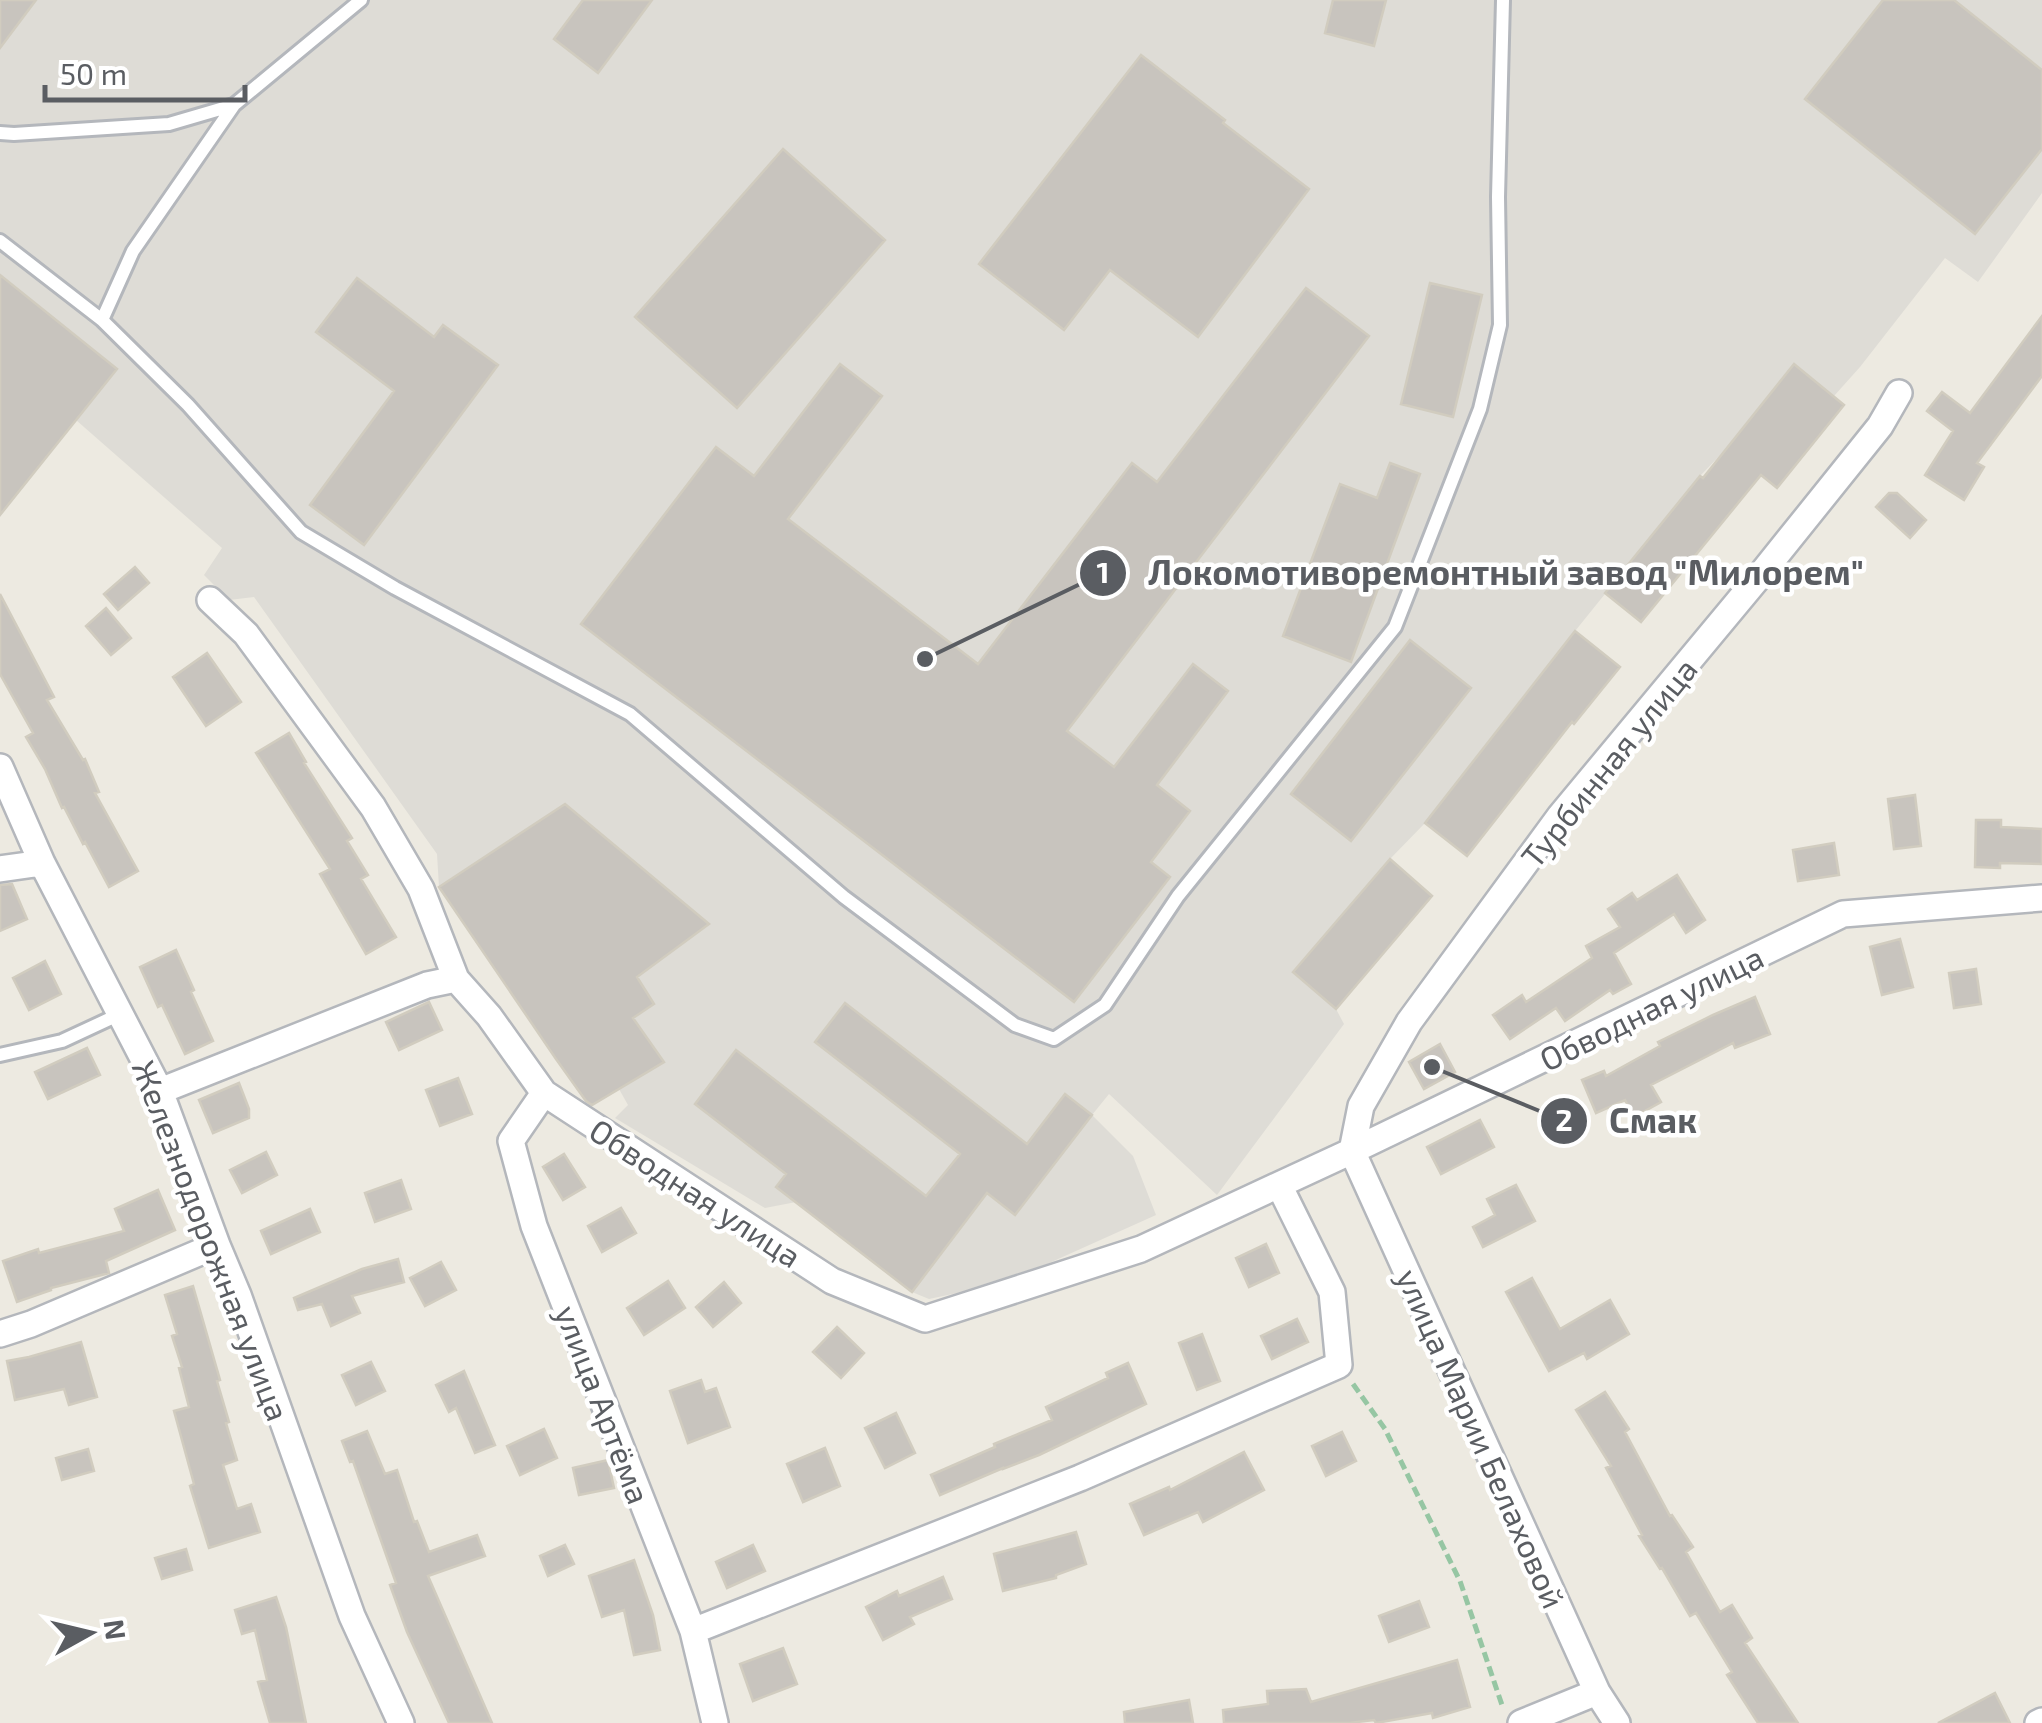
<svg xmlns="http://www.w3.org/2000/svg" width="2042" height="1723" font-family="'Exo 2',sans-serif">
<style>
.industrial{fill:#dedcd6}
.building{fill:#c8c4be;stroke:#d1ccbf;stroke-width:2.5}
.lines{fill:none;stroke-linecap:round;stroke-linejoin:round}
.lane-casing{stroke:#b4b7bc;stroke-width:18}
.street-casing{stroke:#b4b7bc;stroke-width:30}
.path{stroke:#96c6a3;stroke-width:5;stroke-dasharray:10 5;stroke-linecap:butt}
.lane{stroke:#fff;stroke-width:12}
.street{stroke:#fff;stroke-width:25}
.labels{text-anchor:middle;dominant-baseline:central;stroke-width:9;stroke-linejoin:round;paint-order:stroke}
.street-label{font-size:32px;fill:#5a5d62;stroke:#fff}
.leader{fill:none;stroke:#5a5d62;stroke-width:4}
.callout-dot{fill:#5a5d62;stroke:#fff;stroke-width:4}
.mark-label{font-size:30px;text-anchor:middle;font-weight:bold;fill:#fff}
.callout-label{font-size:35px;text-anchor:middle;font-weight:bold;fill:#5a5d62;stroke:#fff;stroke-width:9;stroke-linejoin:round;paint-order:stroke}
</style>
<rect width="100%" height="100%" fill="#edeae1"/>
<path class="industrial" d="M0,0H2042V193L1978,282L1945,258L1860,367L1834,396L1794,365L1727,448L1700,476L1530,687L1425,823L1390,859L1293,971L1336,1009L1344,1024L1217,1195L1109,1094L1092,1115L1133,1156L1156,1215L1047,1264L957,1293L929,1299L912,1292L796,1202L765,1208L615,1118L628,1105L619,1089L590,1107L439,887L437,854L254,597L229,600L204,575L222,548L76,420L0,510Z"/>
<path class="building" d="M0,0H36L0,48Z
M583,0H652L598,73L554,39Z
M1333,0H1386L1374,46L1325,33Z
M1883,0H1954L2042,70V149L1975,234L1805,99Z
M1141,55L1225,120L1223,123L1309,189L1198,337L1110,270L1064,330L979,264Z
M783,149L885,240L737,408L635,317Z
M0,275L117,369L0,515Z
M357,278L434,337L443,325L498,365L364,545L310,505L394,391L316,332Z
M1430,283L1482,295L1453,417L1401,404Z
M1306,288L1369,336L1067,731L1114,767L1193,664L1228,691L1157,785L1190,811L1151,862L1170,877L1074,1002L581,624L716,447L754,476L840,364L882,396L788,519L978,664L1132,463L1157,482Z
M2042,316V376L1977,463L1984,467L1964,500L1925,475L1953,431L1927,411L1942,392L1970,413Z
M1794,364L1844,405L1777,488L1761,475L1641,622L1605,593L1700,476L1703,478Z
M1390,463L1420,474L1351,662L1283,636L1340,484L1377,498Z
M1889,493H1897L1926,520L1910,538L1876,507Z
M135,567L149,583L118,610L104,594Z
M0,594L54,697L47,700L83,760L85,759L99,792L95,793L138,871L109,887L85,842L83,844L64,807L62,808L45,769L26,737L33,733L0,674Z
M106,608L131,638L111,655L86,626Z
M1575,631L1620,667L1574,724L1572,722L1467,856L1425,823Z
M1410,640L1471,688L1351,841L1291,794Z
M207,653L241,702L206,726L173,677Z
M289,733L306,762L304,763L352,838L347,841L368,875L361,879L396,937L366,954L320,874L330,869L256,753Z
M1915,795L1921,846L1894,849L1888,799Z
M565,804L709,924L637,977L654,1004L633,1018L664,1062L592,1105L586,1101L556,1059L439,887Z
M1976,820H2001V827L2042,829V864L2000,863V868L1975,867Z
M1834,843L1839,875L1798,881L1793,850Z
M1390,859L1432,896L1336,1009L1293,972Z
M1677,875L1705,920L1686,933L1674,914L1614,953L1631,984L1613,994L1610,990L1565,1021L1556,1008L1510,1039L1493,1015L1522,995L1526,1002L1592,958L1586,946L1620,927L1608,909L1632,893L1637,900Z
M12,884L27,919L0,931V885Z
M1900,939L1913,987L1882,995L1870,947Z
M176,950L194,990L191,992L213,1041L185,1054L162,1005L158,1007L140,967Z
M45,961L61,994L29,1010L13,978Z
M1976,969L1981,1004L1954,1008L1949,973Z
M1755,997L1770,1034L1735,1048L1733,1043L1651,1085L1661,1102L1634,1117L1625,1100L1596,1113L1582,1080L1604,1071L1606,1076L1660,1046L1658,1042L1713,1015Z
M429,1002L442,1030L399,1050L386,1022Z
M845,1003L1027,1144L1065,1094L1092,1115L1015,1215L987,1193L912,1292L776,1187L786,1174L695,1104L736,1050L926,1196L960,1154L815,1042Z
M1440,1044L1455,1072L1424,1089L1409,1062Z
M87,1048L100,1075L48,1099L35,1072Z
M458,1078L472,1114L440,1126L426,1090Z
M239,1083L249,1109V1118L213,1133L199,1100Z
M1480,1120L1494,1147L1441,1174L1427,1147Z
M266,1152L277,1175L242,1193L230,1170Z
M564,1154L585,1187L563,1200L543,1167Z
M401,1180L411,1209L375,1222L365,1193Z
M1516,1185L1535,1221L1483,1247L1473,1227L1495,1215L1487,1199Z
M158,1190L175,1230L106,1261L109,1273L51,1288V1290L17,1302L3,1261L38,1249L39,1253L124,1231L115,1209Z
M621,1208L636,1233L602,1252L588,1226Z
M310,1209L320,1232L271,1254L261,1231Z
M1266,1244L1279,1273L1249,1287L1236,1258Z
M398,1259L404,1282L352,1296L360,1313L331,1326L322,1304L298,1310L294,1298L362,1269Z
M441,1262L456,1290L425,1306L410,1278Z
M1532,1278L1560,1329L1610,1300L1629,1334L1587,1359L1584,1353L1549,1371L1506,1292Z
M668,1281L685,1308L644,1335L627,1308Z
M724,1282L741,1303L713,1327L696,1307Z
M193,1286L220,1380L217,1381L229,1422L226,1423L237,1460L223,1465L237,1509L251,1504L260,1532L209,1548L190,1486L194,1484L174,1411L189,1407L179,1368L182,1367L172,1336L177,1334L165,1295Z
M1297,1319L1308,1342L1272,1359L1261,1336Z
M837,1327L864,1353L841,1378L813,1352Z
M1202,1334L1220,1381L1197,1390L1179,1343Z
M81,1342L97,1397L69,1405L64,1389L15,1400L7,1361L29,1357Z
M371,1362L385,1391L356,1405L342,1375Z
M1128,1363L1146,1404L1039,1455L1003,1469V1468L940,1495L931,1475L995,1447L994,1444L1052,1420L1046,1407L1108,1378L1106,1373Z
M464,1371L495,1445L475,1453L456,1408L449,1412L436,1385Z
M701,1380L705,1392L716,1388L730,1427L688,1443L670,1391Z
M1605,1392L1629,1429L1625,1432L1670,1516L1672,1515L1693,1547L1686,1552L1720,1612L1732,1605L1752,1638L1745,1643L1798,1723H1758L1727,1675L1732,1672L1696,1613L1690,1616L1662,1568L1660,1569L1639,1536L1642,1535L1606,1468L1611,1466L1576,1410Z
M896,1413L915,1453L885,1468L865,1428Z
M544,1429L557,1458L520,1475L507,1446Z
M367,1431L385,1474L397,1470L414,1522L417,1521L429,1552L477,1535L485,1556L428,1576L492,1723H449L407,1632L390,1585L396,1583L353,1461L350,1462L342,1441Z
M1342,1432L1356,1461L1326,1476L1312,1446Z
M825,1448L840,1486L803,1502L787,1464Z
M88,1449L94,1471L62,1480L56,1458Z
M1244,1452L1264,1490L1203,1522L1198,1512L1144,1535L1130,1504L1169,1487L1170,1490Z
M608,1460L614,1488L579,1495L573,1468Z
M1076,1532L1086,1564L1056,1575V1578L1003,1591L994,1554Z
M565,1545L574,1564L548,1576L540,1556Z
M753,1545L765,1571L727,1588L716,1562Z
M186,1549L192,1570L162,1579L155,1558Z
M634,1560L653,1615L660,1650L634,1655L624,1610L602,1617L589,1576Z
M943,1577L952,1599L910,1617L914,1624L883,1640L866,1607L897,1591L899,1596Z
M276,1597L286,1627L306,1723H270L258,1682L267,1680L255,1630L242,1634L235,1610Z
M1419,1601L1429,1627L1389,1642L1379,1616Z
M783,1648L797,1684L753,1701L740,1664Z
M1457,1660L1470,1707L1433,1718L1432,1713L1376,1723L1374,1720L1349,1723H1224L1223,1710L1268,1704L1267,1691L1306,1689L1311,1702Z
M1995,1693L2010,1723H1938Z
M1189,1700L1193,1723H1125L1124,1712Z"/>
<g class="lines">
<g class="lane-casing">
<path id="lane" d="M0,133L14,134L169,124L234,105L361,0
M0,241L102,320L188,405L301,532L395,588L630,714L844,897L1015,1025L1054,1039L1105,1005L1178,896L1395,627L1480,409L1500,325L1498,197L1503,0
M102,320L133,251L234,105
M0,1055L62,1041L120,1014"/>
</g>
<g class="street-casing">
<path id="street" d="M210,600L246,634L373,807L421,889L456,979
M0,767L42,863L160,1091L217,1245L238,1295L352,1616L401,1723
M0,869L42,863
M160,1091L427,985L456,979L489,1016L544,1093L832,1281L925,1319L1141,1249L1352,1151L1843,914L2042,898
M544,1093L511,1141L534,1226L693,1631L715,1723
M1352,1151L1361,1106L1409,1022L1560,816L1762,573L1880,426L1899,393
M1352,1151L1597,1692L1617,1723
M0,1334L31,1324L217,1245
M693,1631L1080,1478L1339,1365L1332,1292L1279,1185
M1521,1723L1597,1692
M2038,1723L2042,1721"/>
</g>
<path class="path" d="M1353,1384L1385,1429L1460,1581L1503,1708"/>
<use href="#lane" class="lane"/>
<use href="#street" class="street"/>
</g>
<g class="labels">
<g class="street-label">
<text transform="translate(1608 762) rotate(-51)">Турбинная улица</text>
<text transform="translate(1651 1007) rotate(-26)">Обводная улица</text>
<text transform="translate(696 1192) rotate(33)">Обводная улица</text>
<text transform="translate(212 1240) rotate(69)">Железнодорожная улица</text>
<text transform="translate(604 1404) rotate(69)">улица Артёма</text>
<text transform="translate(1482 1438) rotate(66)">улица Марии Белаховой</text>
</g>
</g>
<path class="leader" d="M925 659L1103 573M1432 1067L1564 1121"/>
<g class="callout-dot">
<circle cx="925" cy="659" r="10"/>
<circle cx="1432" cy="1067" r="10"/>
<circle cx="1103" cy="573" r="25"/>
<circle cx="1564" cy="1121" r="25"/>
</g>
<g class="mark-label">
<text x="1103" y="583">1</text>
<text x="1564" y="1131">2</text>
</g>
<g class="callout-label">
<text x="1506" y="585">Локомотиворемонтный завод "Милорем"</text>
<text x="1653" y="1133">Смак</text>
</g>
<g transform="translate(90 1633) rotate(82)" stroke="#ffffff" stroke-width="8" paint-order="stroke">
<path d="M0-8L18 38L0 25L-18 38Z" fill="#5a5d62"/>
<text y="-15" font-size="28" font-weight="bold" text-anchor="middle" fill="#5a5d62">N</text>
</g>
<path d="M45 85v15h200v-15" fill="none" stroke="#5a5d62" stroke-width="5"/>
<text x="60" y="85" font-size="30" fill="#5a5d62" stroke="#ffffff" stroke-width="8" paint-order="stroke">50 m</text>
</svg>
